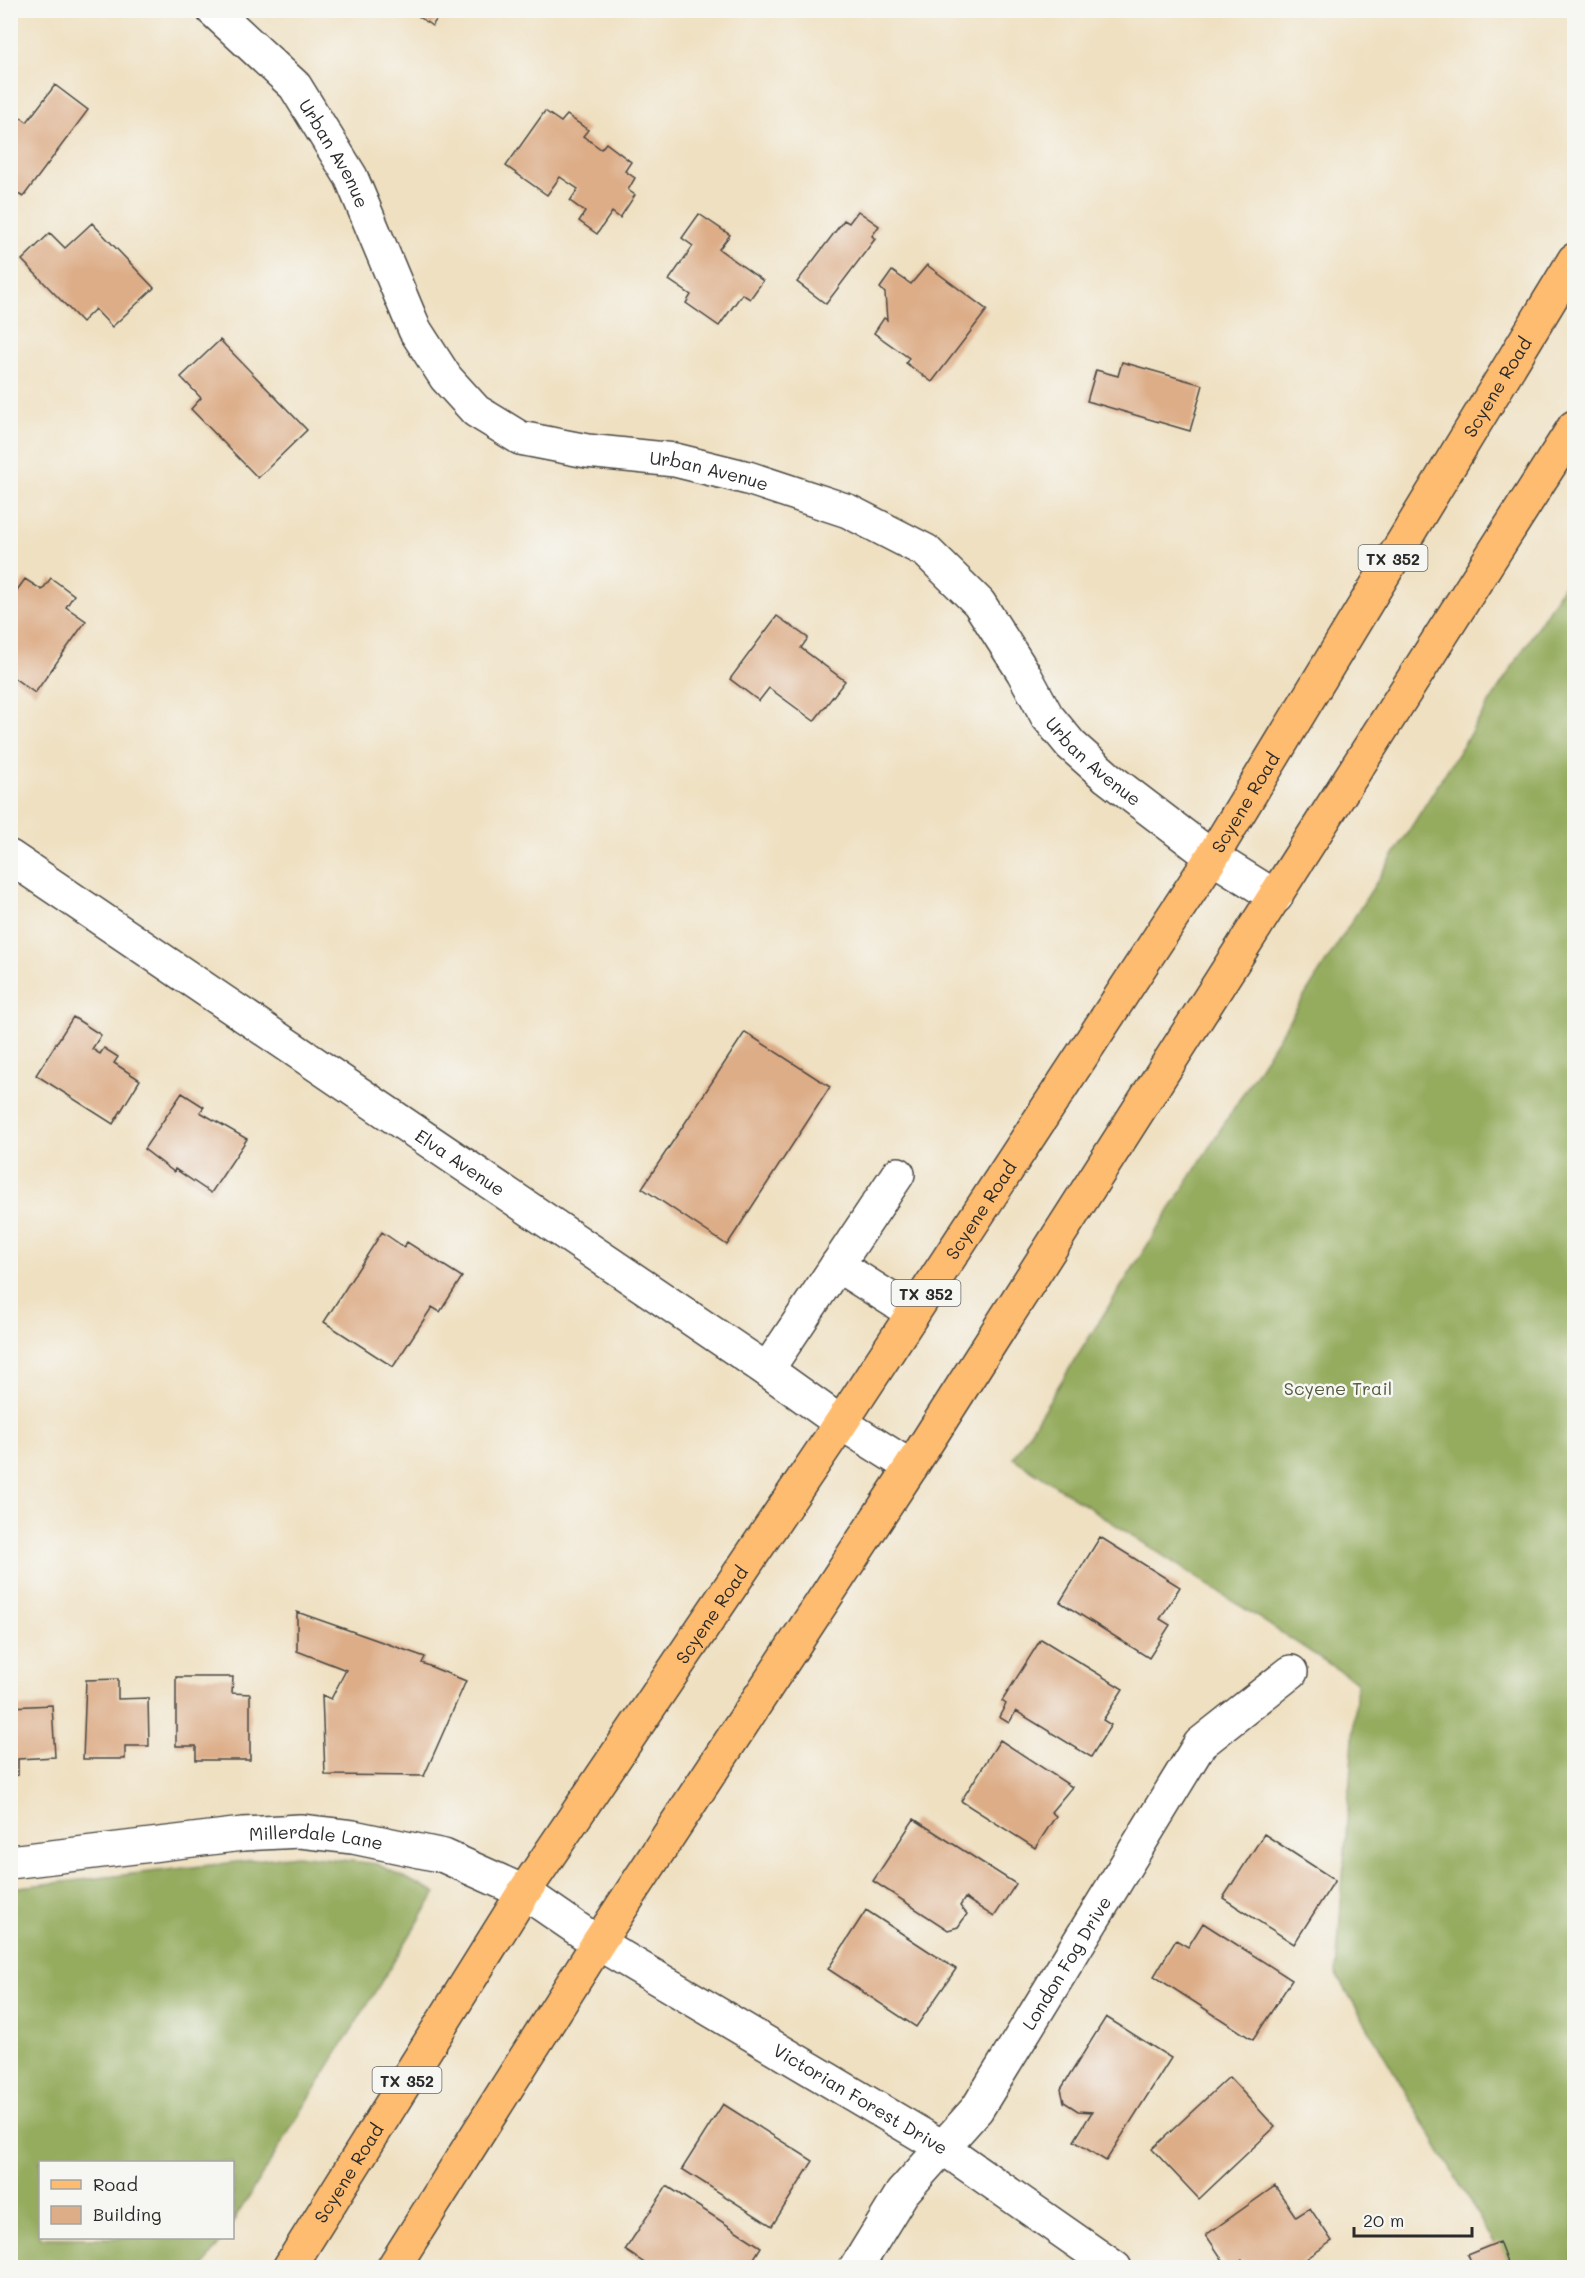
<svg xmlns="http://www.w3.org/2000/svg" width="1585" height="2278" font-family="Mali,sans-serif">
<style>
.forest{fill:#95ac5e;stroke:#606c44;stroke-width:1.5}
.building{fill:#ddad88}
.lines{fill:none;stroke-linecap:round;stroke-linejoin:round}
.minor-casing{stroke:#484642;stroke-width:36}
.major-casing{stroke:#484642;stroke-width:36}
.minor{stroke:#fff;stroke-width:33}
.major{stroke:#febc70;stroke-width:33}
.labels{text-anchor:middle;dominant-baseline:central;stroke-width:5;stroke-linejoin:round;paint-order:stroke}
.shield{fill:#f6f6f2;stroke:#686867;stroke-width:1.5}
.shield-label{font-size:16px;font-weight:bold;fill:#2b2b2b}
.street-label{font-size:18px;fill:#2b2b2b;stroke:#f6f6f2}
.park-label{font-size:18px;fill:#565a3e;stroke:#f6f6f2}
</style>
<rect width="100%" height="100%" fill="#f6f6f2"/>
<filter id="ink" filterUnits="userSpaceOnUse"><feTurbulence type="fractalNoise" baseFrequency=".0167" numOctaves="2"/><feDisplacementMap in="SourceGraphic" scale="12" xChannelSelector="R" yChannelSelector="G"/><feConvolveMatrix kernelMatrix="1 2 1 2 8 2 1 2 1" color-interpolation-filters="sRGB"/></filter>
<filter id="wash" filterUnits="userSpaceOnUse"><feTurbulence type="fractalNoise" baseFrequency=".008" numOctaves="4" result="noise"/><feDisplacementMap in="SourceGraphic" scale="24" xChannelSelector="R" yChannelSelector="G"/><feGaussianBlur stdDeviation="1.35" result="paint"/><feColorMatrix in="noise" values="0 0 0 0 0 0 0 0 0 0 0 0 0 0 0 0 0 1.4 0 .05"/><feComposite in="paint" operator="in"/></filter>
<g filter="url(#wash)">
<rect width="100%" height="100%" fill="#efe0c1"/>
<path class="forest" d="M1574,569V2267H1508L1336,1973L1357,1682L1013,1458Z
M297,1855L377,1864L436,1893L233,2222L232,2162H40V2238H223L204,2267H11V1888Z"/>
<g id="blocks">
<path class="building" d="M410,10H443L432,26Z
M55,85L88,110L23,197L10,189V110L27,122Z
M545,111L561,122L567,115L588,130L583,136L601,149L606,143L631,162L625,171L635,178L628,190L635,195L620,218L612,212L597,234L579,221L585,212L570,201L578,189L560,177L547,195L506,166Z
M858,211L879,226L872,236L875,239L826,304L797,282L844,220L849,223Z
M699,214L730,235L719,249L763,281L750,299L742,294L719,326L686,303L691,295L669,280L693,246L682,238Z
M92,223L154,288L112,327L95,309L82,322L22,260L50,233L65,248Z
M927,265L987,310L932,382L906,363L909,358L874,333L884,318L887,320L885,293L880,288L892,271L911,284Z
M220,340L307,430L258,478L191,409L201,398L181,377Z
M1122,362L1203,385L1190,431L1087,401L1096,370L1118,376Z
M51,578L74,595L66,607L86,621L35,693L10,675V643L14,638L10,635V600L25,579L42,590Z
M777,616L808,638L801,648L845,681L814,721L769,688L759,701L730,679Z
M73,1017L101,1035L92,1049L100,1054L104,1048L118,1057L114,1063L140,1080L113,1124L36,1075Z
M745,1032L830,1087L727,1245L642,1188Z
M182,1093L204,1107L200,1112L247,1139L211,1193L175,1169L174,1172L144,1149Z
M382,1232L404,1247L407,1242L462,1277L440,1312L432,1307L393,1367L324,1322Z
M1100,1537L1180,1587L1160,1619L1170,1625L1149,1658L1060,1602Z
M297,1612L425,1657L422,1663L466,1681L424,1776L325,1775L322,1695L331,1699L346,1670L297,1651Z
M1041,1639L1123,1689L1103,1720L1111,1725L1091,1757L1016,1711L1009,1723L999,1717L1006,1704L1002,1701Z
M176,1677H233L232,1693L250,1694V1760H196V1746H176Z
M118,1679V1699L148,1698L149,1746H125V1759H83L86,1680Z
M52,1705L55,1757L18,1759V1775L10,1776V1707Z
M1000,1740L1072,1787L1051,1812L1056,1816L1035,1848L961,1801Z
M914,1819L1016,1884L994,1917L965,1898L960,1906L967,1914L958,1927L948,1930L873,1881Z
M1264,1834L1335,1880L1294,1944L1223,1898Z
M866,1910L956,1969L916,2027L828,1969Z
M1203,1923L1292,1980L1253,2040L1154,1976L1176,1940L1188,1947Z
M1106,2017L1171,2058L1106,2161L1074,2141L1092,2112L1078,2111L1064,2102L1061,2089Z
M1229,2077L1275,2127L1199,2199L1152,2149Z
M723,2104L813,2161L772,2226L682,2169Z
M667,2186L761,2247L748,2268H652L625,2250Z
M1275,2186L1296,2217L1310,2208L1332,2241L1293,2268H1247L1242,2260L1231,2268H1228L1206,2235Z
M1499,2242L1509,2268H1472L1467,2255Z"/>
</g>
</g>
<g filter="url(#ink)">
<use href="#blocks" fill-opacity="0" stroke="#484642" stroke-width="1.5"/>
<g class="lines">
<g class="minor-casing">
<g id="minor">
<path id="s1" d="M213,10L295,86L351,177L415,330L446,378L476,411L520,438L587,451L675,460L748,478L848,511L926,551L979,603L1023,672L1047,716L1071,745L1107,777L1212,857L1276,897"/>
<path id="s2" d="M10,857L767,1370L841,1423L911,1467"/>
<path d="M837,1265L913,1313"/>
<path d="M767,1370L898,1174"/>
<path id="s3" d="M10,1862L243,1834L300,1831L353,1837L444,1856L524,1892L598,1943L942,2147L1115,2268"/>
<path id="s4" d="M856,2268L902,2193L977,2109L1200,1744L1291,1672"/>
</g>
</g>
<g class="major-casing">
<g id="major">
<path id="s5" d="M289,2268L524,1892L841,1423L1212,857L1574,260"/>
<path d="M393,2268L598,1943L911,1467L1574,427"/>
</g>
</g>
<use href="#minor" class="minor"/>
<use href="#major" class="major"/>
</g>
</g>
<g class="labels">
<g class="shield">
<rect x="1358.5" y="545" width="69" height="26" rx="4.5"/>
<rect x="891.5" y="1280" width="69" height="26" rx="4.5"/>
<rect x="372.5" y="2067" width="69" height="26" rx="4.5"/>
</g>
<g class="shield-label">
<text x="1393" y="558">TX 352</text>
<text x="926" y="1293">TX 352</text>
<text x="407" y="2080">TX 352</text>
</g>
<g class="street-label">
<text stroke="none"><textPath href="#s1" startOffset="190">Urban Avenue</textPath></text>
<text stroke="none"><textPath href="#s5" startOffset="2236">Scyene Road</textPath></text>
<text stroke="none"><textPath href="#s1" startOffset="730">Urban Avenue</textPath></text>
<text stroke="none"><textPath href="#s1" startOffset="1234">Urban Avenue</textPath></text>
<text stroke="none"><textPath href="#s5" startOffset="1750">Scyene Road</textPath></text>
<text stroke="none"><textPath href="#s2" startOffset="544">Elva Avenue</textPath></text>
<text stroke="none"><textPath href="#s5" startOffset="1264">Scyene Road</textPath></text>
<text stroke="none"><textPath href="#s5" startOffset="778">Scyene Road</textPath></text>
<text stroke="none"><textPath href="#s3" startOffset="308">Millerdale Lane</textPath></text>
<text stroke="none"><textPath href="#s4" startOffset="372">London Fog Drive</textPath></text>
<text stroke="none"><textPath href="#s3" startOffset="921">Victorian Forest Drive</textPath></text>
<text stroke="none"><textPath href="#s5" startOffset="112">Scyene Road</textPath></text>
</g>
<g class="park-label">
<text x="1338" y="1388">Scyene Trail</text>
</g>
</g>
<rect width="1585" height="2278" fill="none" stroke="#f6f6f2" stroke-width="36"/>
<rect x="39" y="2161" width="195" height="78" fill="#f6f6f2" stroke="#a5a5a2" stroke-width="1.5"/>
<rect x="51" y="2180" width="30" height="9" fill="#febc70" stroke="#a5a5a2" stroke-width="1.5"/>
<text x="93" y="2191" font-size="18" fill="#2b2b2b">Road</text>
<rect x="51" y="2206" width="30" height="18" fill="#ddad88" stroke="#a5a5a2" stroke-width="1.5"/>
<text x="93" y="2221" font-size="18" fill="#2b2b2b">Building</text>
<path d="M1354 2227v9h118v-9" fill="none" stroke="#2b2b2b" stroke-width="3"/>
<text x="1363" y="2227" font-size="18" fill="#2b2b2b" stroke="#f6f6f2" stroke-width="4.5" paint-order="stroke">20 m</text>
</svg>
